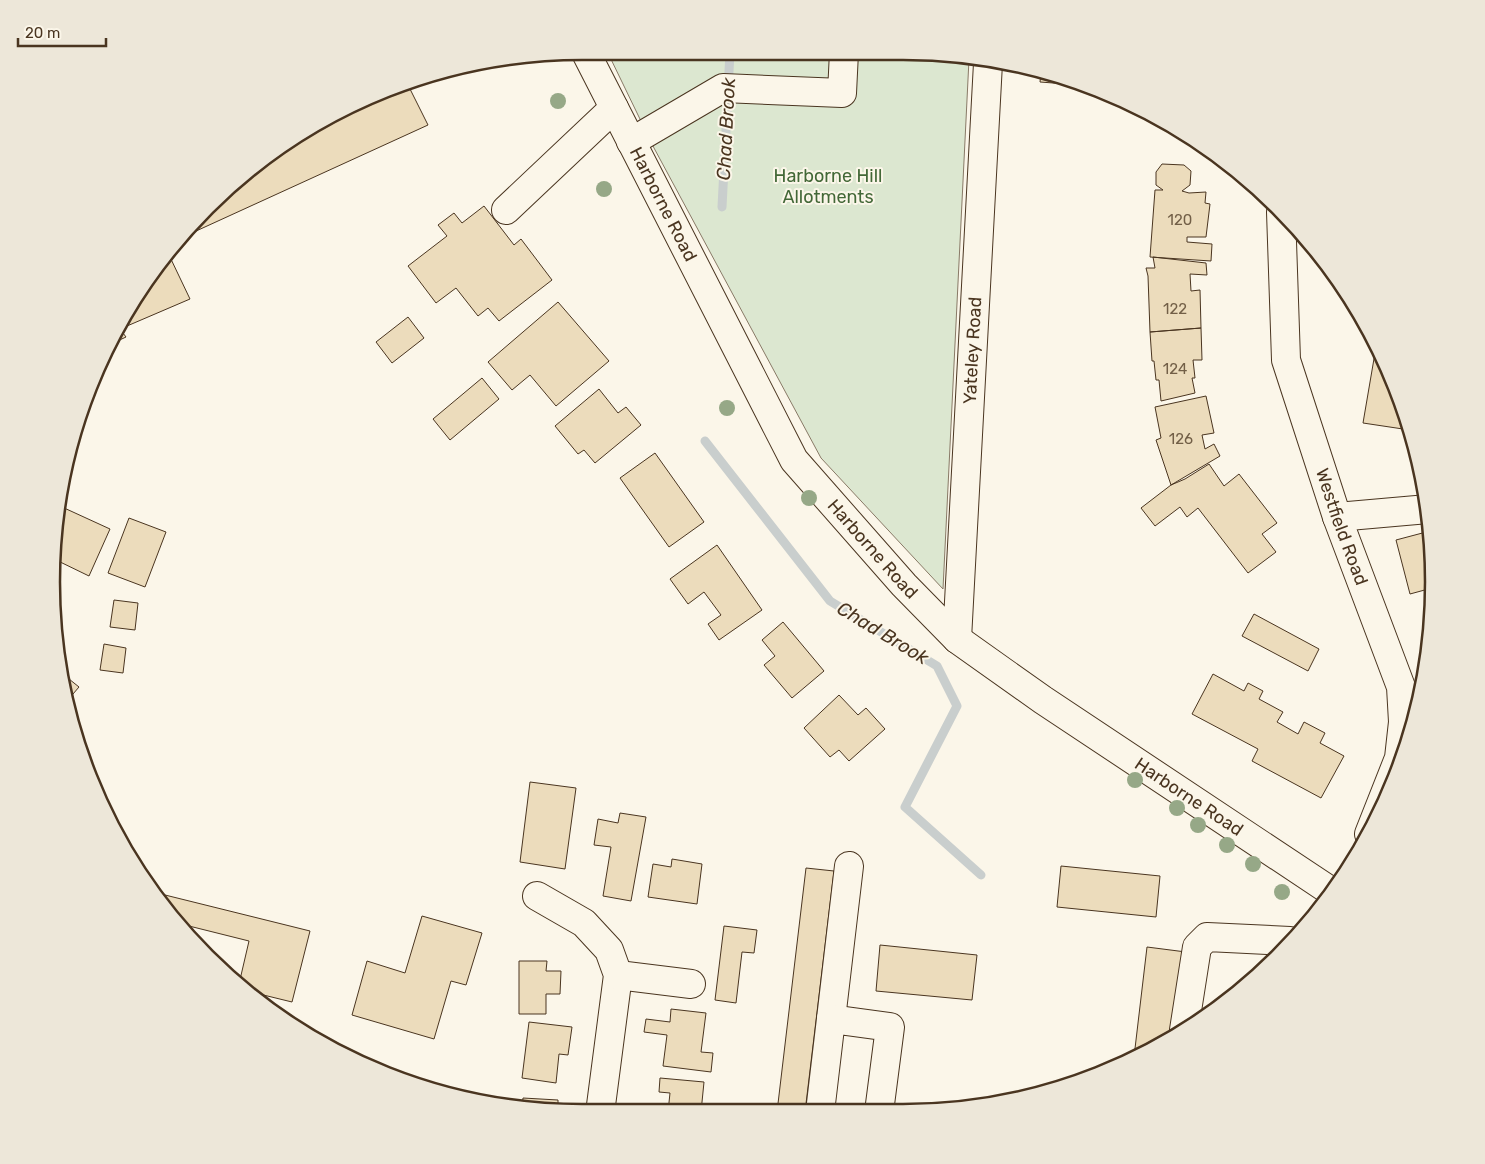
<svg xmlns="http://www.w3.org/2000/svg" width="1485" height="1164" font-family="Rubik,sans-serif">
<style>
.green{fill:#dce7d0;stroke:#887966}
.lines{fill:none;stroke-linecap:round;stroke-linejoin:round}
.stream{stroke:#c9cecd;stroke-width:9}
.building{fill:#ecdcbc;stroke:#4a3520}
.minor-casing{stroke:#4a3520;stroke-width:30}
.major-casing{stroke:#4a3520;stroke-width:30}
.minor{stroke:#fbf6e9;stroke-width:28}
.major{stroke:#fbf6e9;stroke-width:28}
.tree{fill:#96a887}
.labels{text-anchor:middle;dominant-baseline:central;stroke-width:4;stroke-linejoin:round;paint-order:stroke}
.number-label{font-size:15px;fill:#725f47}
.park-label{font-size:18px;fill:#436837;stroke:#fbf6e9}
.street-label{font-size:18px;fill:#4a3520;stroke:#fbf6e9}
.water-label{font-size:19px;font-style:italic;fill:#4a3520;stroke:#fbf6e9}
.rim{fill:none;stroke:#4a3520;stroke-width:2.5}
</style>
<rect width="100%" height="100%" fill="#fbf6e9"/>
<path class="green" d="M607,51L937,52L969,59L943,589L821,458L654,148Z"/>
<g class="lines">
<path class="stream" d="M722,207L730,52
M705,441L830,601L937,666L957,706L905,807L981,875"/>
</g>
<path class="building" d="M1041,73L1074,80L1080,82V85L1040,82Z
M408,85L428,125L183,237L207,207L316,123Z
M1162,164L1184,165L1191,171L1190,185L1182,191L1189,193L1206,192L1205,203L1210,204L1206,237H1187V242L1212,244L1211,261L1150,257L1155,190H1163L1156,185V172Z
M484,206L514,245L521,239L552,280L499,321L488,308L478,316L456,288L436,303L408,266L447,236L438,225L454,213L462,223Z
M169,255L190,299L120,329L126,337L111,344L122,317Z
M1153,257L1206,263L1207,275L1190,274L1191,291L1200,290L1201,328L1150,332L1148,276L1146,268H1155Z
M558,302L609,361L556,406L530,375L512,390L488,362Z
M408,317L424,338L392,363L376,342Z
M1201,328L1202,360H1193L1195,378H1192L1195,393L1161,401L1159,380H1156L1154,361H1152L1150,332Z
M1376,347L1405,411L1403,429L1363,423Z
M482,378L499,399L450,440L433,419Z
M599,389L618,413L626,407L641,425L595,463L584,450L578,454L555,426Z
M1206,396L1214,433L1202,435L1205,449L1214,444L1220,456L1171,485L1156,440L1161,438L1155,407Z
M655,453L704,522L669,547L620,478Z
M1209,464L1224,486L1239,474L1277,523L1262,534L1276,552L1248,573L1198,508L1187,517L1180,507L1155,526L1141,508L1171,485L1185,479Z
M62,507L110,529L89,576L54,559Z
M129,518L166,532L145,587L108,573Z
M1430,531L1432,588L1410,594L1396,540Z
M717,545L762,610L719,640L708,624L721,615L704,592L688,604L670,579Z
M114,600L138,603L135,630L110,627Z
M1254,614L1319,649L1308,671L1242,636Z
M783,622L824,671L792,698L764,665L775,656L762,640Z
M104,644L126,648L123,673L100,670Z
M1213,674L1244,691L1248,683L1263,691L1259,699L1283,712L1277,722L1298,734L1304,722L1325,733L1320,743L1344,756L1321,798L1252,761L1258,749L1192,714Z
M64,675L79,687L67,701Z
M839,695L858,715L866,708L885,729L849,761L839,750L830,757L804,728Z
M530,782L576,788L565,869L520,862Z
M620,813L646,817L631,901L603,896L611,847L594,845L598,819L618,823Z
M672,859L702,864L697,904L648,897L653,864L671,867Z
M1061,866L1160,876L1156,917L1057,907Z
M806,868L834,871L805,1112H777Z
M157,893L310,931L292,1002L247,991L239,984L249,941L181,924Z
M422,916L482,933L466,985L451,981L434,1039L352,1015L367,961L405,973Z
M724,926L757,930L754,953L742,952L736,1003L715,1000Z
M880,945L977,955L972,1000L876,991Z
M1147,947L1186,952L1177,1036L1169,1041L1134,1057Z
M519,961H547L546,971H561L560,994H546V1014H519Z
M671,1009L706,1013L701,1052L713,1053L711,1072L663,1066L667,1035L644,1032L646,1019L670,1022Z
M529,1022L572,1027L568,1055L559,1054L556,1083L522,1078Z
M660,1078L704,1082L701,1112H668L670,1093L659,1092Z
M523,1098L558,1100V1110L522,1107Z"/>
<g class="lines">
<g class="minor-casing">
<g id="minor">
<path d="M631,142L723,88L842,93L844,52"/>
<path d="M506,210L614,108"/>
<path id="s1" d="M1281,212L1286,360L1337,517L1401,687L1403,722L1399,758L1369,834"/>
<path d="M1337,517L1428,509"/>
<path id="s2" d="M957,639L988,63"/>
<path d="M537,896L584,923L609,950L618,975L600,1113"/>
<path d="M618,975L691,984"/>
<path d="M831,1019L849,866"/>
<path d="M1184,1030L1197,947L1207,937L1290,941"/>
<path d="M820,1112L831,1019L890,1027L879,1112"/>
</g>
</g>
<g class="major-casing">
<g id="major">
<path id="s3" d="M585,51L794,460L904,585L957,639L1043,700L1332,892"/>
</g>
</g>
<use href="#minor" class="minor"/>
<use href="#major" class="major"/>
</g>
<g class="tree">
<circle cx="558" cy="101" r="8"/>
<circle cx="604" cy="189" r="8"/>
<circle cx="727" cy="408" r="8"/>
<circle cx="809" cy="498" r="8"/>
<circle cx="1135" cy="780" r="8"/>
<circle cx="1177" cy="808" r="8"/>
<circle cx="1198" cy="825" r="8"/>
<circle cx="1227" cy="845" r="8"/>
<circle cx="1253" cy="864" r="8"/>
<circle cx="1282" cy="892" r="8"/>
</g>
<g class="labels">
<g class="number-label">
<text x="1180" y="220">120</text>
<text x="1175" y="309">122</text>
<text x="1175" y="369">124</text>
<text x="1181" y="439">126</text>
</g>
<g class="park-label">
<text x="828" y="176">Harborne Hill<tspan x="828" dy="21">Allotments</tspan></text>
</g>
<g class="street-label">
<text stroke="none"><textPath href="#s3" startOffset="172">Harborne Road</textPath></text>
<text stroke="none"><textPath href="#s2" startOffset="289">Yateley Road</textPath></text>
<text stroke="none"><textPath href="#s1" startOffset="324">Westfield Road</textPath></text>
<text stroke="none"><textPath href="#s3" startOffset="578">Harborne Road</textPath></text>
<text stroke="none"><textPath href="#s3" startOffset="982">Harborne Road</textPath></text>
</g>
<g class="water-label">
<text transform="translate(726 129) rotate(-87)">Chad Brook</text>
<text transform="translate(883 633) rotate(31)">Chad Brook</text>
</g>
</g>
<path d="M0 0H1485V1164H0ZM582 60H903A522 522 0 0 1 1425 582V582A522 522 0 0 1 903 1104H582A522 522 0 0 1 60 582V582A522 522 0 0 1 582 60Z" fill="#ede7d9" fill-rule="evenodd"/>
<path class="rim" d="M582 60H903A522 522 0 0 1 1425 582V582A522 522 0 0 1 903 1104H582A522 522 0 0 1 60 582V582A522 522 0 0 1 582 60Z"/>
<path d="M18 38v8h88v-8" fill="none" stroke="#4a3520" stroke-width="2.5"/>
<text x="25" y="38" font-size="15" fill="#4a3520" stroke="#fbf6e9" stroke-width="4" paint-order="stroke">20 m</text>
</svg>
